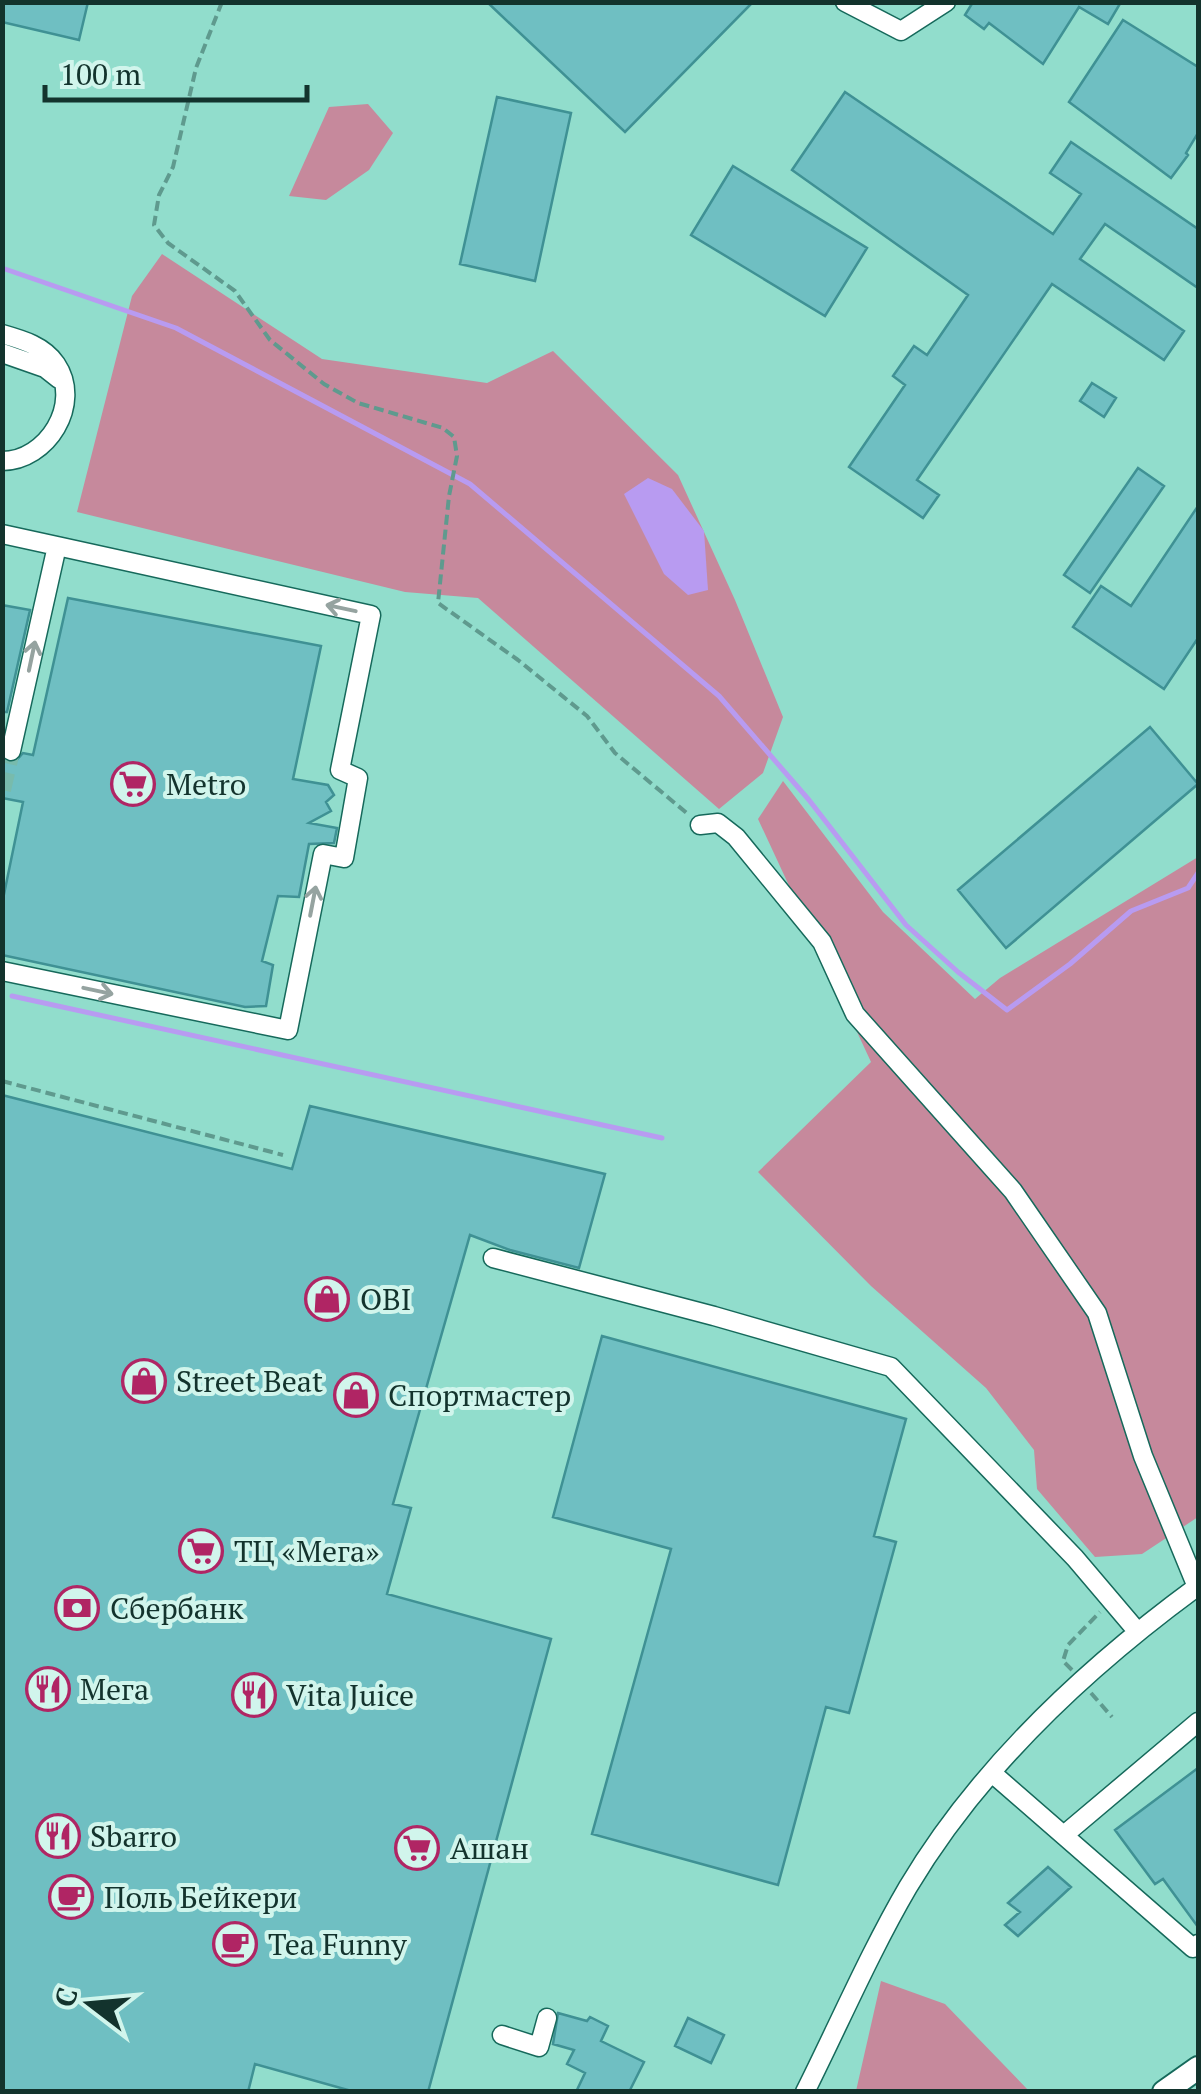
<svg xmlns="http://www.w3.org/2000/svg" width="1201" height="2094" font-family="'PT Serif',serif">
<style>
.green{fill:#c6899c}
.water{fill:#b89bf1}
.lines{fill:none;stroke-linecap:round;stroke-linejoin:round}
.stream{stroke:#b89bf1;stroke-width:5}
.building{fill:#6fbfc2;stroke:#3f9194;stroke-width:2.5}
.minor-tunnel{stroke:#78bbac;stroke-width:18;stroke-dasharray:18 9;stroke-linecap:butt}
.minor-casing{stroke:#16695b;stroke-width:21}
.major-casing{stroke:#16695b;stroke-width:26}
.path{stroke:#5f9a8e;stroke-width:4;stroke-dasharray:10 5;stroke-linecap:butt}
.minor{stroke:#fff;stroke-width:18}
.major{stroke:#fff;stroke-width:22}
.oneway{stroke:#95a3a0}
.labels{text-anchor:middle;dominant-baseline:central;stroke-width:8;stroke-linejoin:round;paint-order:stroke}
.poi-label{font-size:30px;fill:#13332d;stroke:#d1f5ec;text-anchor:start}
</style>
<rect width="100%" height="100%" fill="#91ddcc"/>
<path class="green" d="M368,104L393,133L369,170L326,200L289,196L329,107Z
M162,254L322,359L487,383L553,351L678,475L735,600L783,717L763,773L719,809L478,598L405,592L77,512L132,296Z
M783,781L883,912L975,999L1000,978L1198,857V1517L1142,1554L1095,1557L1037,1489L1034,1450L986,1388L871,1286L758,1172L871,1062L758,819Z
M881,1981L945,2004L1029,2091H856Z"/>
<path class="water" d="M648,478L672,489L704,531L708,590L688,595L664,574L624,494Z"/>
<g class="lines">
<path class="stream" d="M2,268L176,328L470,484L719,696L809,800L906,925L958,972L1007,1010L1070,964L1131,911L1188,888L1198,873
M12,996L662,1138"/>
</g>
<path class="building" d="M2,2H88L79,40L2,22Z
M487,2H753L625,132Z
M973,2H1121L1108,24L1079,7L1043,64L989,23L984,29L965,15Z
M1123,20L1198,67V133L1186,153L1188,155L1171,178L1069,102Z
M845,92L1053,234L1081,194L1050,173L1071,142L1198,229V288L1105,224L1080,259L1184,331L1164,360L1052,284L917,480L939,495L923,518L849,467L905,385L893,376L914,346L927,355L968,295L792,170Z
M497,97L571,113L535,281L460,264Z
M733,166L867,248L825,316L691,235Z
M1092,383L1116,398L1104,417L1080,401Z
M1138,468L1164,486L1090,593L1064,575Z
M1198,506V638L1164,689L1073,627L1101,586L1131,606Z
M68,598L321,646L293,779L328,785L334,795L326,802L331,811L309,823L337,828L334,843L309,844L299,897L278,896L262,961L273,965L266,1006L245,1007L2,955V904L23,802L2,798V760L14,763L23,753L33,755Z
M2,605L30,610L7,712H2Z
M1150,727L1198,784L1006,948L958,890Z
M2,1095L292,1169L310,1106L605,1174L579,1268L510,1250L470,1235L393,1504L411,1508L387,1594L551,1639L428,2092H355L255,2064L248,2092H2Z
M602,1336L906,1419L874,1536L896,1542L849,1713L826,1707L778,1885L592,1834L671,1549L553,1517Z
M1198,1768V1927L1163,1879L1155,1884L1115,1830Z
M1048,1867L1071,1887L1018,1936L1005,1925L1020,1912L1008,1903Z
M558,2013L587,2021L590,2017L608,2026L601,2041L644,2062L629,2092H576L585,2073L567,2064L574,2050L553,2044Z
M688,2018L724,2035L711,2063L675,2046Z"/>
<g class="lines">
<path class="minor-tunnel" d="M2,790L11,751"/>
<g class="minor-casing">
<path id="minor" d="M845,2L901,31L946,2
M2,334C23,340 44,346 56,364C83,404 47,461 2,461
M2,353L45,368L59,379
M2,534L57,546L11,751
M700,825L718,823L736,837L822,942L855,1014L1013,1191L1097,1313L1143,1456L1197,1587
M2,971L288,1030L323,854L344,858L358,778L340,770L371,615L57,546
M493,1258L714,1316L891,1367L1075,1558L1137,1631
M992,1773L1193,1948L1198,1944
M1064,1835L1198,1722
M502,2035L539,2047L547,2018
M805,2092C839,2024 870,1952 908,1887C980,1766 1086,1668 1198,1586"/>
</g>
<g class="major-casing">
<path id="major" d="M1164,2092L1198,2068"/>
</g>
<path class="path" d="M222,2L196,68L173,167L159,195L154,225L168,243L235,291L270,340L324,384L358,403L443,428L454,437L457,456L449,496L438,603L518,660L587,716L615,753L689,815
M2,1081L283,1155
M1072,1670L1063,1661L1068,1645L1100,1612
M1091,1693L1112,1717"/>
<use href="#minor" class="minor"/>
<use href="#major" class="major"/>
</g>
<defs><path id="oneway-shaft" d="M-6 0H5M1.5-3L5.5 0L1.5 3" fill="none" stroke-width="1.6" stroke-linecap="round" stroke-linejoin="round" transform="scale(2.5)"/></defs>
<g class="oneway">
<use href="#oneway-shaft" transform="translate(341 608) rotate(-168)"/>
<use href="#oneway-shaft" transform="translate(32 656) rotate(-78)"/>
<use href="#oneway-shaft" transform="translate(313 901) rotate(-79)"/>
<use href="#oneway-shaft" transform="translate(98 991) rotate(12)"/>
</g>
<defs>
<g id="supermarket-ring" transform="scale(2.25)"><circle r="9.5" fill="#d1f5ec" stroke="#b02564" stroke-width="1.5"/><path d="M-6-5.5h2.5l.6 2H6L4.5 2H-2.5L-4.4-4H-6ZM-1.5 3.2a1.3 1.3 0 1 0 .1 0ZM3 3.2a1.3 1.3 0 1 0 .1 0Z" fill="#b02564"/></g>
<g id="shop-ring" transform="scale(2.25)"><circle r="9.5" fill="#d1f5ec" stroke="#b02564" stroke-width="1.5"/><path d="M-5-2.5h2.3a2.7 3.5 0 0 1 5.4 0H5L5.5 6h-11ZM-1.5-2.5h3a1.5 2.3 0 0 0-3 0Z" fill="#b02564"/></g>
<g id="bank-ring" transform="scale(2.25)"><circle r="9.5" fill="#d1f5ec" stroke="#b02564" stroke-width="1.5"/><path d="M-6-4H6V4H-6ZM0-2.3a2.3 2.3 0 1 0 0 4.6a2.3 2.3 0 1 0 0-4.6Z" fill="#b02564"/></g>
<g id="restaurant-ring" transform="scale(2.25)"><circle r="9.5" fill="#d1f5ec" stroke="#b02564" stroke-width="1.5"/><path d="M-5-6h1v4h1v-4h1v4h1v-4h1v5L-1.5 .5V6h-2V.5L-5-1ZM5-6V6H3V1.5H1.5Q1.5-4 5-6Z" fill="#b02564"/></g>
<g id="cafe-ring" transform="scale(2.25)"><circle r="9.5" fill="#d1f5ec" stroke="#b02564" stroke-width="1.5"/><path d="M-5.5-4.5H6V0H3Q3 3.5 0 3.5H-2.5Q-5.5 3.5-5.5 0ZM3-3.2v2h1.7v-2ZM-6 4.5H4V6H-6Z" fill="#b02564"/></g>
</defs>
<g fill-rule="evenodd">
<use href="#supermarket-ring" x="133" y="784"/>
<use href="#shop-ring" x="327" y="1299"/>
<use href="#shop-ring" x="144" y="1381"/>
<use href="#shop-ring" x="356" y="1395"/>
<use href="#supermarket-ring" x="201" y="1551"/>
<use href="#bank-ring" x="77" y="1608"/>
<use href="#restaurant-ring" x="48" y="1689"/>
<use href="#restaurant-ring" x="254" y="1695"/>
<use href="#restaurant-ring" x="58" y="1836"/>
<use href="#supermarket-ring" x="417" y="1848"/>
<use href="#cafe-ring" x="71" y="1897"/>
<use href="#cafe-ring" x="235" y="1944"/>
</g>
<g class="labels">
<g class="poi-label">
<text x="166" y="784">Metro</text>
<text x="360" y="1299">OBI</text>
<text x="176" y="1381">Street Beat</text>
<text x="388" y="1395">Спортмастер</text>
<text x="234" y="1551">ТЦ «Мега»</text>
<text x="110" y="1608">Сбербанк</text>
<text x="80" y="1689">Мега</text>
<text x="286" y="1695">Vita Juice</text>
<text x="90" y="1836">Sbarro</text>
<text x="450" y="1848">Ашан</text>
<text x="104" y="1897">Поль Бейкери</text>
<text x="268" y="1944">Tea Funny</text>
</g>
</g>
<rect width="1201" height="2094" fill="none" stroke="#13332d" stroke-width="10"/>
<g transform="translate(90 2004) rotate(286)" stroke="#d1f5ec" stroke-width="8" paint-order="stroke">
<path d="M0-8L18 38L0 25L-18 38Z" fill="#13332d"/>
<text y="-15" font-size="28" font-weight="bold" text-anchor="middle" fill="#13332d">С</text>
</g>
<path d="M45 85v15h262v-15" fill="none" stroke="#13332d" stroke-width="5"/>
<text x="60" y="85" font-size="30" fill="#13332d" stroke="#d1f5ec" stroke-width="8" paint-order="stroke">100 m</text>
</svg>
